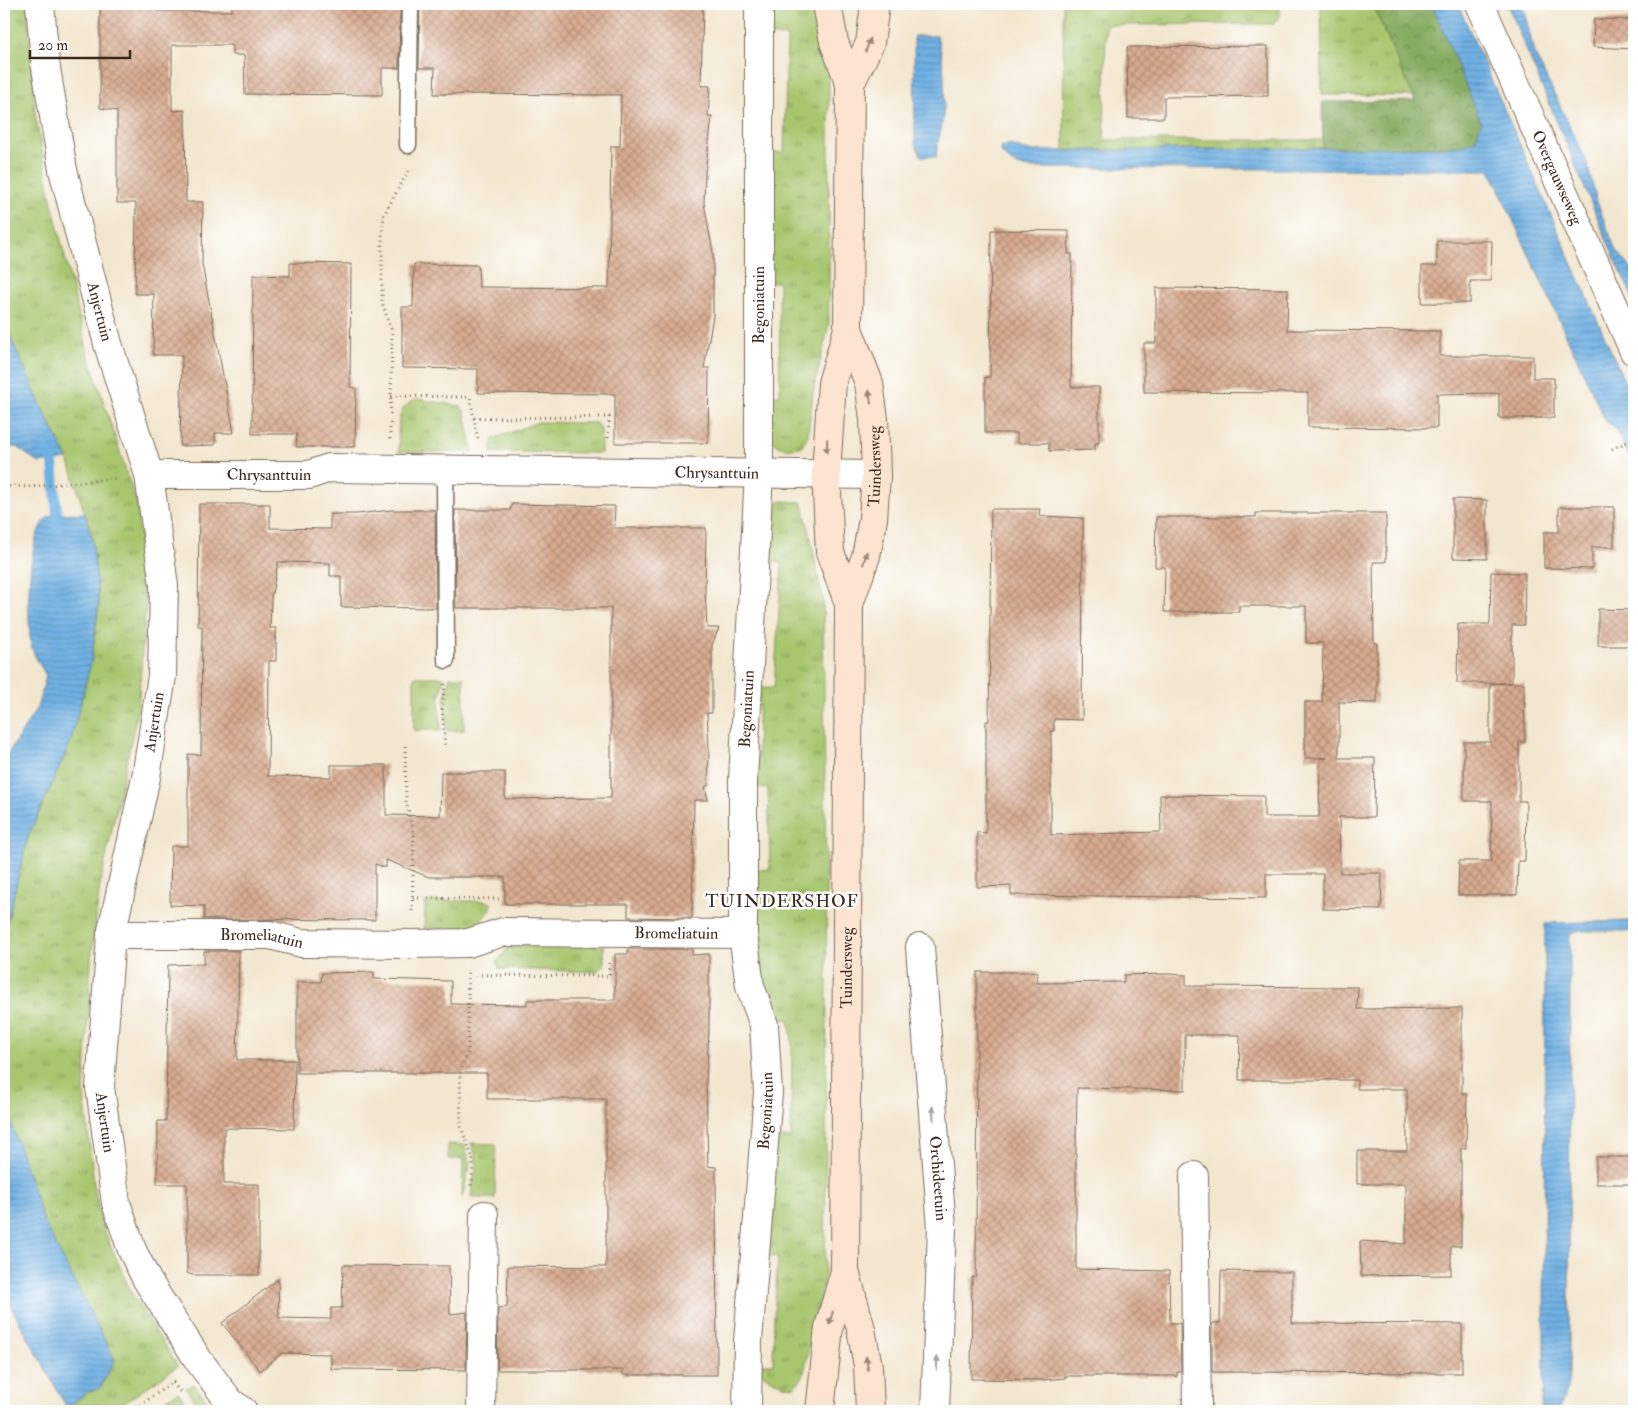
<svg xmlns="http://www.w3.org/2000/svg" width="1638" height="1415" font-family="'IM FELL Double Pica',serif">
<style>
.grass{fill:url(#grass-tufts);stroke:#727846}
.forest{fill:url(#forest-crowns);stroke:#606a40}
.water{fill:url(#water-rules);stroke:#566e81}
.lines{fill:none;stroke-linecap:round;stroke-linejoin:round}
.stream{stroke:#70b1e4;stroke-width:10}
.building{fill:url(#building-cross-hatch)}
.service-casing{stroke:#7b6c5c;stroke-width:19}
.minor-casing{stroke:#7b6c5c;stroke-width:30}
.secondary-casing{stroke:#7b6c5c;stroke-width:30}
.path{stroke:#7b6c5c;stroke-width:3;stroke-dasharray:1 4;stroke-linecap:butt}
.service{stroke:#fff;stroke-width:16}
.minor{stroke:#fff;stroke-width:28}
.secondary{stroke:#fde4d1;stroke-width:28}
.oneway{fill:#9c8778}
.oneway2{fill:#a79f9a}
.labels{text-anchor:middle;dominant-baseline:central;stroke-width:5;stroke-linejoin:round;paint-order:stroke}
.street-label{font-size:16px;fill:#3b2a1e;stroke:#fff}
.neighbourhood-label{font-size:18px;letter-spacing:1px;fill:#3b2a1e;stroke:#fff}
</style>
<defs>
<pattern id="grass-tufts" width="24" height="20" patternUnits="userSpaceOnUse" patternTransform="scale(1.25)"><rect width="24" height="20" fill="#a8c66e"/><path d="M3 7l-1-3M5 7V3M7 7l1-3M15 17l-1-3M17 17v-4M19 17l1-3" fill="none" stroke="#8aa15a"/></pattern>
<pattern id="forest-crowns" width="20" height="18" patternUnits="userSpaceOnUse" patternTransform="scale(1.25)"><rect width="20" height="18" fill="#86ab61"/><path d="M2 6a3 3 0 1 1 6 0M12 15a3 3 0 1 1 6 0" fill="none" stroke="#6f8b4f"/></pattern>
<pattern id="water-rules" width="6" height="5" patternUnits="userSpaceOnUse" patternTransform="scale(1.25)"><rect width="6" height="5" fill="#70b1e4"/><path d="M0 2.5h6" fill="none" stroke="#5d90b8"/></pattern>
<pattern id="building-cross-hatch" width="8" height="8" patternUnits="userSpaceOnUse" patternTransform="scale(1.25)"><rect width="8" height="8" fill="#d9ac90"/><path d="M0 0l8 8M0 8l8-8" fill="none" stroke="#b18c75"/></pattern>
</defs>
<rect width="100%" height="100%" fill="#fff"/>
<filter id="ink" filterUnits="userSpaceOnUse"><feTurbulence type="fractalNoise" baseFrequency=".02" numOctaves="2"/><feDisplacementMap in="SourceGraphic" scale="10" xChannelSelector="R" yChannelSelector="G"/><feConvolveMatrix kernelMatrix="1 2 1 2 8 2 1 2 1" color-interpolation-filters="sRGB"/></filter>
<filter id="wash" filterUnits="userSpaceOnUse"><feTurbulence type="fractalNoise" baseFrequency=".0096" numOctaves="4" result="noise"/><feDisplacementMap in="SourceGraphic" scale="20" xChannelSelector="R" yChannelSelector="G"/><feGaussianBlur stdDeviation="1.12" result="paint"/><feColorMatrix in="noise" values="0 0 0 0 0 0 0 0 0 0 0 0 0 0 0 0 0 1.4 0 .05"/><feComposite in="paint" operator="in"/></filter>
<g filter="url(#wash)">
<rect width="100%" height="100%" fill="#f2e6ce"/>
<path class="grass" d="M4,4H27L35,113L51,199L88,353L137,505L146,602L138,709L100,885L91,960L84,1095L94,1184L102,1226L133,1296L178,1366L112,1411H69L67,1408L86,1393L100,1388L115,1360L44,1222L12,1126L4,1081V935L28,837L70,744L91,662L99,603L92,537L68,459L40,404L4,322Z
M771,4H815L829,86V324L813,393L808,435L801,447C796,447 790,449 785,448C763,447 768,411 767,396L780,395L779,282H764L769,152L784,153L787,36H771Z
M1063,4H1280V17L1274,24L1106,25L1104,140H1322L1323,148L1064,150Z
M1321,4H1377L1373,5L1413,96L1322,95Z
M418,399L461,406L465,413L473,452H399C399,431 393,406 418,399Z
M538,422L596,423L601,429V453L491,452L493,439Z
M782,501L801,502L804,508L823,598L827,986L825,1273L803,1377L794,1387L783,1385L763,1375L761,1364H773L774,1316L778,1257L766,1256L777,1138H791L792,1043L789,1019L775,1020L758,965L756,929L757,870L770,869L768,789L756,788L759,688H774L782,563L767,562L770,511L774,504Z
M414,677H444L439,701L441,731L414,730Z
M450,677H464V730L447,731L444,699Z
M429,901H485L491,903V909L473,929L424,928L425,903Z
M511,944L604,946V966L596,972L499,969L497,962Z
M471,1143L496,1144L495,1198H471C472,1175 482,1166 471,1143Z
M448,1144L464,1145L470,1164L462,1198L463,1159H448Z
M194,1384L215,1411H216H203L186,1388Z
M178,1392L192,1411H148Z"/>
<path class="forest" d="M1432,4L1482,122L1475,141L1453,147L1323,148L1322,102L1415,101L1373,5Z"/>
<path class="water" d="M1432,4H1458L1634,403V468L1614,426L1606,422L1490,170L1027,168L1012,163L1001,153L1002,147L1009,145L1029,151L1453,147L1475,141L1481,122Z
M1507,4H1522L1535,54L1587,162L1597,202L1615,248L1634,272V301L1611,250Z
M914,36H937C945,63 946,89 943,118C941,131 937,144 936,157L921,156L915,143Z
M4,322L40,404L68,459L39,463L17,447H4Z
M85,513L92,537L99,603L91,662L70,744L28,837L4,935V760L37,708L46,676C41,666 33,655 31,644C27,620 26,528 50,516C60,512 75,514 85,513Z
M1634,921V931H1579L1570,934L1569,1383L1560,1408H1541L1544,1387L1545,923Z
M4,1081L12,1126L44,1222L115,1360L100,1388L86,1393L67,1408L4,1294Z"/>
<g class="lines">
<path class="stream" d="M46,451L53,462L58,527"/>
</g>
<g id="blocks">
<path class="building" d="M100,4H157V11H232V4H400L399,68H382V95L245,94L244,55H232V45H172V111L185,110L186,202H203L202,264L234,433H215V445L180,446L182,355H153L154,294H135L136,203H117V111L100,108Z
M420,4H703L701,86H710L708,117H712L705,173L704,203L713,253V316L704,368H709L708,443H615V394L478,393V369L402,368V307H413L414,264L478,265L479,287L609,288L611,146H620L621,95L434,94L435,68H419Z
M1594,19L1634,20V49L1593,47Z
M1268,46V96L1164,97V118H1128L1127,47Z
M991,230L1069,231L1068,254H1072L1071,387H1099V443H1095V450L1049,451V443H1017V433H985V377H990Z
M1437,241H1492L1491,281H1470V303H1422V266H1437Z
M290,263L351,264L350,387L356,388L355,447H296L297,434H252L253,275L290,276Z
M1156,288L1288,289L1287,330L1440,331V356H1533V378H1554V418H1499V393L1437,394V428L1308,427V393L1144,392V343H1156Z
M1453,499L1487,500V559L1453,558Z
M199,504H270V528L330,529V514H357L391,510H435L436,608L341,607V576H330V563L278,562L271,599L270,628H276V661H269L268,776L331,777V765H386V815L440,816L441,772H505V799L611,798V608H456L455,510H510L512,504L615,506L614,528H706L705,589L707,628H719L712,645V713H707L709,749L708,785L705,787L708,800H694L692,918L628,917V904H505V877H429L386,860V868L375,864V920L204,919V906L170,905L171,846H188V754L201,755L202,626H198Z
M1559,507H1614V547H1592V569L1544,568V532H1559Z
M991,509H1040L1039,516L1083,518L1082,720L1054,719V731H1051V835L1161,832L1160,795L1264,796V817H1319L1320,758H1327H1305V702H1322L1323,643H1306V606H1239V612H1164L1165,567H1155L1156,517H1256V513H1386V562H1373L1374,643H1377V703L1339,702V758H1375L1374,817H1339L1340,873H1382L1381,910L1323,909V874H1266V898L1011,895V886L977,887V832L986,833V721H989Z
M1491,572L1525,573L1524,625H1512V683H1524L1525,742H1519V801H1526L1525,861H1518L1517,895H1458L1459,861H1491L1492,801H1464V742H1490V684L1512,683H1457L1458,624H1490Z
M1598,609L1634,610V646H1598Z
M628,949H692V955L709,954V1029L706,1082L708,1166L716,1167L717,1375H623V1370H497L498,1308L507,1307L508,1266L606,1267V1099H487V1073H297V982H321L322,973L374,972V979L451,981V1004L527,1005V1000H615V954H628Z
M204,951H239L237,1060H295L294,1129L224,1128V1184H259V1275H192L187,1273V1184H157L158,1121H166L168,965L204,964Z
M977,972H1038L1037,983L1124,982V975L1168,974L1186,975V986L1358,987L1357,1009L1462,1008V1093H1467L1466,1148H1461V1246H1451V1275L1361,1276L1360,1241L1406,1244V1184H1357V1151H1407V1089H1357V1080H1239L1240,1035H1185V1090L1077,1088L1076,1141V1269L1169,1271L1170,1323H1180L1181,1372H1177V1376H1065V1378L1043,1380L971,1379L972,1277H976Z
M1596,1157H1634V1184H1596Z
M343,1265L449,1266L450,1314L467,1312L466,1370L331,1369V1354L282,1353L260,1371L222,1323L278,1279L279,1318L331,1319V1308H342Z
M1221,1271L1292,1272V1323L1462,1324V1373L1212,1372V1323H1220Z"/>
</g>
</g>
<g filter="url(#ink)">
<use href="#blocks" fill-opacity="0" stroke="#7b6c5c" stroke-width="1"/>
<g class="lines">
<g class="service-casing">
<path id="service" d="M408,145L410,4
M445,469L446,660"/>
</g>
<g class="minor-casing">
<g id="minor">
<path id="s1" d="M40,4L45,62L63,170L108,344L149,475L164,586L162,676L146,777L111,935L100,1087L116,1203L132,1250L147,1280L199,1361L230,1402L243,1411"/>
<path id="s2" d="M1480,4L1634,351"/>
<path id="s3" d="M149,475H309L329,468L876,475"/>
<path id="s4" d="M111,935H270L301,943L412,944L468,943L503,932L743,934"/>
<path id="s5" d="M920,947L942,1228L935,1411"/>
<path d="M1194,1176L1197,1411"/>
<path d="M481,1411L484,1215"/>
<path id="s6" d="M747,1411L748,1341L768,1093L764,1025L750,986L743,934V781L759,473V4"/>
</g>
</g>
<g class="secondary-casing">
<g id="secondary">
<path d="M827,4L834,42L850,84L848,329L832,383L826,473L830,552L849,604"/>
<path d="M850,84L870,43L875,4"/>
<path d="M845,1271L861,1329L868,1366L870,1411"/>
<path id="s7" d="M820,1411L829,1327L845,1271L849,604L866,556L873,519L876,475L874,419L869,383L848,329"/>
</g>
</g>
<path class="path" d="M391,396L470,397L478,440
M474,418L609,417L608,441
M390,439L392,332L382,302V236L384,215L408,171
M1612,449L1634,439
M4,486L31,487L118,478
M445,684L442,707L445,746
M405,746L406,801L414,834L412,914
M413,898L499,899V901
M468,973V1051L460,1073L461,1127L473,1159L472,1181L470,1188
M476,975L609,976V963
M173,1383L180,1392
M132,1411L174,1381"/>
<use href="#service" class="service"/>
<use href="#minor" class="minor"/>
<use href="#secondary" class="secondary"/>
</g>
<defs><path id="oneway-solid" d="M-6-.8H1V-3.2L6.5 0L1 3.2V.8H-6Z" transform="scale(1.25)"/></defs>
<g class="oneway">
<use href="#oneway-solid" transform="translate(868 45) rotate(-70)"/>
<use href="#oneway-solid" transform="translate(870 397) rotate(-98)"/>
<use href="#oneway-solid" transform="translate(827 446) rotate(92)"/>
<use href="#oneway-solid" transform="translate(865 558) rotate(-74)"/>
<use href="#oneway-solid" transform="translate(831 1318) rotate(106)"/>
<use href="#oneway-solid" transform="translate(867 1363) rotate(-98)"/>
</g>
<g class="oneway2">
<use href="#oneway-solid" transform="translate(933 1113) rotate(-95)"/>
<use href="#oneway-solid" transform="translate(937 1363) rotate(-88)"/>
</g>
</g>
<g class="labels">
<g class="street-label">
<text stroke="none"><textPath href="#s2" startOffset="190">Overgauwseweg</textPath></text>
<text transform="translate(759 305) rotate(-90)">Begoniatuin</text>
<text stroke="none"><textPath href="#s1" startOffset="314">Anjertuin</textPath></text>
<text stroke="none"><textPath href="#s7" startOffset="951">Tuindersweg</textPath></text>
<text stroke="none"><textPath href="#s3" startOffset="120">Chrysanttuin</textPath></text>
<text stroke="none"><textPath href="#s3" startOffset="569">Chrysanttuin</textPath></text>
<text stroke="none"><textPath href="#s6" startOffset="706">Begoniatuin</textPath></text>
<text transform="translate(154 722) rotate(-81)">Anjertuin</text>
<text stroke="none"><textPath href="#s4" startOffset="568">Bromeliatuin</textPath></text>
<text stroke="none"><textPath href="#s4" startOffset="151">Bromeliatuin</textPath></text>
<text stroke="none"><textPath href="#s7" startOffset="446">Tuindersweg</textPath></text>
<text stroke="none"><textPath href="#s6" startOffset="301">Begoniatuin</textPath></text>
<text stroke="none"><textPath href="#s1" startOffset="1139">Anjertuin</textPath></text>
<text stroke="none"><textPath href="#s5" startOffset="232">Orchideetuin</textPath></text>
</g>
<g class="neighbourhood-label">
<text x="782" y="901">TUINDERSHOF</text>
</g>
</g>
<rect width="1638" height="1415" fill="none" stroke="#fff" stroke-width="20"/>
<path d="M30 50v8h100v-8" fill="none" stroke="#3b2a1e" stroke-width="2.5"/>
<text x="38" y="50" font-size="15" fill="#3b2a1e" stroke="#ffffff" stroke-width="4" paint-order="stroke">20 m</text>
</svg>
